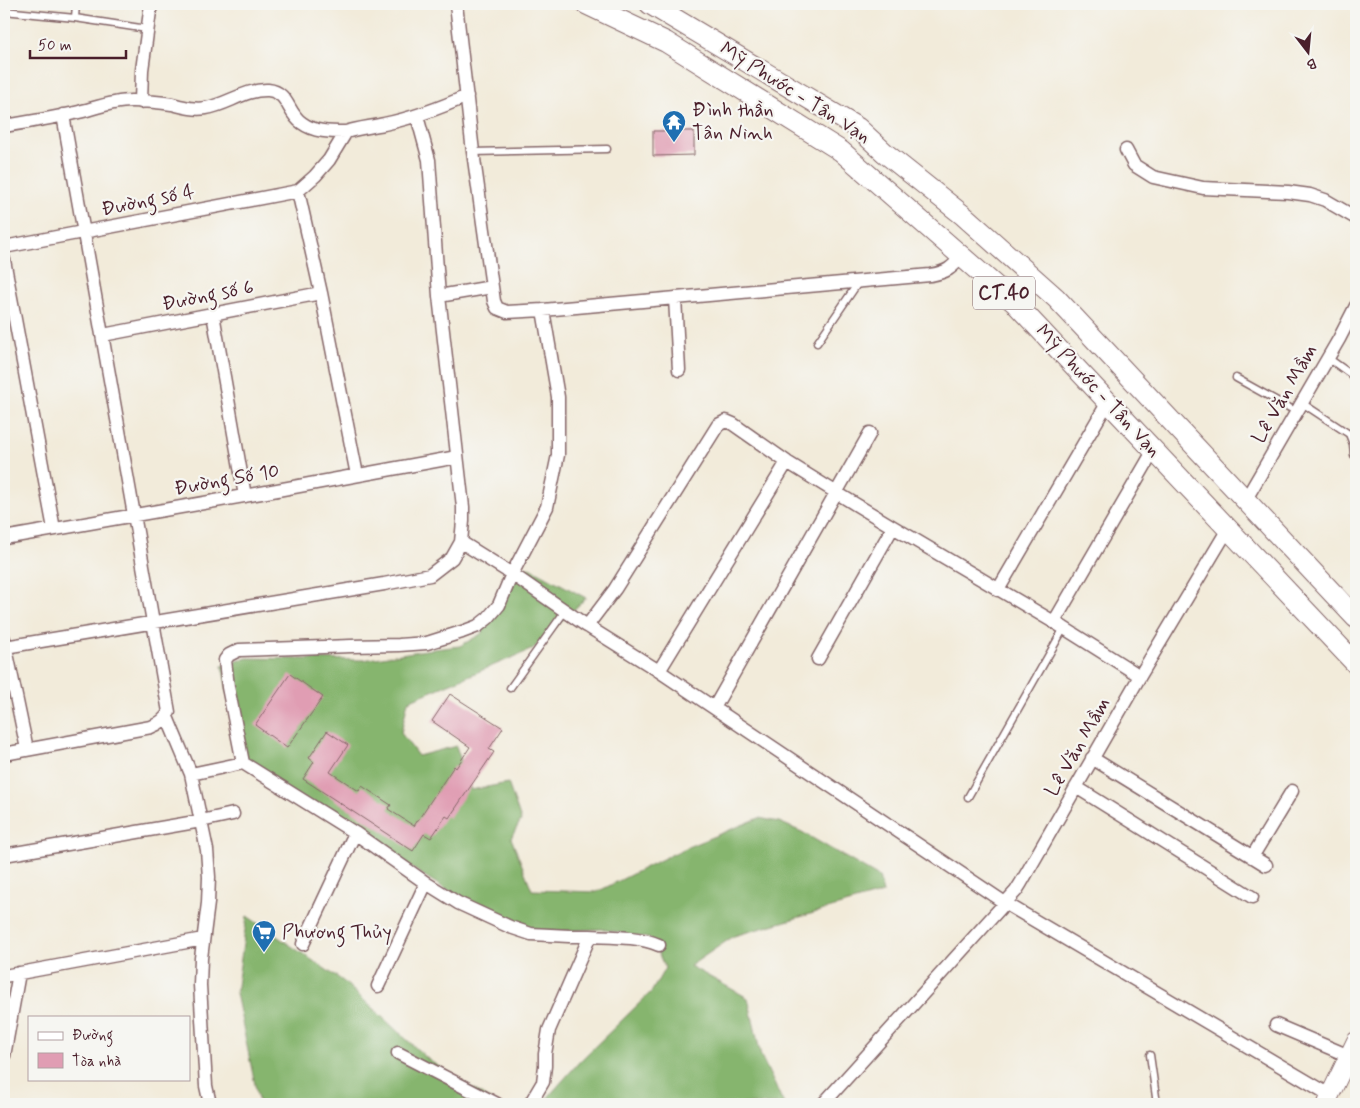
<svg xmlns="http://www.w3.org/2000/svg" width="1360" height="1108" font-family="Mynerve,sans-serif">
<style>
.forest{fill:#86b56e;stroke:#686a4c}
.building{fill:#e09db3}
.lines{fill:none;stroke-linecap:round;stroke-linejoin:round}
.lane-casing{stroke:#856668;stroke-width:9}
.street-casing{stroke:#856668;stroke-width:15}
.secondary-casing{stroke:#856668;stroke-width:20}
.primary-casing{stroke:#856668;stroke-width:22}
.lane{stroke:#fff;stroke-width:6}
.street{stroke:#fff;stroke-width:12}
.secondary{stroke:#fff;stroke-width:18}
.primary{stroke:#fff;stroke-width:20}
.labels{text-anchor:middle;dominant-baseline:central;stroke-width:4.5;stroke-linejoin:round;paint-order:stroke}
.shield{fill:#f6f6f2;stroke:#7e6067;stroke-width:1}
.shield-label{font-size:19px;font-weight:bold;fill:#4a1f2b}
.street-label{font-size:20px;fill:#4a1f2b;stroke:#f6f6f2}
.poi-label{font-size:20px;fill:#4a1f2b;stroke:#f6f6f2;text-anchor:start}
</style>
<rect width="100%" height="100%" fill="#f6f6f2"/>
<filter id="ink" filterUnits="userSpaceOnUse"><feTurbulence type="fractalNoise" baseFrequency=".02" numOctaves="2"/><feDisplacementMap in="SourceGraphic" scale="10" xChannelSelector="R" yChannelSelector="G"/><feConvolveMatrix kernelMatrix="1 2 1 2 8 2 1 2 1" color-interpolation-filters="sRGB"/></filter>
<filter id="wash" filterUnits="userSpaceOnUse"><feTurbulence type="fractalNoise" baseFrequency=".0096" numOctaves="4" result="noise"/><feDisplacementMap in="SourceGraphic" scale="20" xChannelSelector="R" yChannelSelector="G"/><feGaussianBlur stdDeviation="1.12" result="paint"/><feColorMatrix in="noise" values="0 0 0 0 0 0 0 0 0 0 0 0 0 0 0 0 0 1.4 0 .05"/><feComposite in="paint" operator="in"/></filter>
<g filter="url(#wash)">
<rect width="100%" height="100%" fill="#f2ebda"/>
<path class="forest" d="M529,567L586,598L533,649L408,701L401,733L418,756L456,746L471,790L508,783L521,820L511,838L532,890L597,892L650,865L690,846L759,818L779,822L802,832L879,877L883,893L734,936L690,966L748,998L761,1056L784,1104H542L580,1061L652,991L665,968L652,939L601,929L523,933L476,908L243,763L222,666L247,658L363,660L426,650L460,646L481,634L512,574Z
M247,916L343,981L430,1061L492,1101V1104H259L236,993Z"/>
<g id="blocks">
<path class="building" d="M653,131H694V155L653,156Z
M290,674L323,697L287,748L255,725Z
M450,694L503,728L489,749L494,752L449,818L446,816L431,838L424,834L413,851L303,779L314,762L309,758L327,731L348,745L330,772L359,791L362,786L391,805L388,809L414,826L454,766L456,768L470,747L432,721Z"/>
</g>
</g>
<g filter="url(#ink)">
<use href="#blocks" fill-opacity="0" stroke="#856668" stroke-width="1"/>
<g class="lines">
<g class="lane-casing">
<path id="lane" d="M76,4L75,18L147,29
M4,11L75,18
M473,152L607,149
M817,343L858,283
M1328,358L1356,378
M1236,378L1297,412
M1302,403L1349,434L1353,444L1354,455
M510,688L565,611
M968,797L1064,628
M1150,1055L1157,1104"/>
</g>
<g class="street-casing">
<path id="street" d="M456,4L473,152L494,301L497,308L507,312L543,310L930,275C947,272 951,269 962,256
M141,102L142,70L151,4
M4,126C29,122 54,118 79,112C95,108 113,101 131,101C143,101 160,102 172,104C184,107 194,110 206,108C227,105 245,89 268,90C289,92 287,113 302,123C314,132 330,132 346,132
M1126,150L1134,165L1153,177L1203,188L1288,192L1310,195L1325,200L1356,218
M4,247L298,191
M4,260L54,529
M439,296L492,287
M675,298L679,370
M213,314L245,496
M103,335L321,293
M357,475L321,293L298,191L315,176L329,160L346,132C358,128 371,127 384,124C413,118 440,108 467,96
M1246,499L1339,339L1356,306
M4,538L261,493L457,457
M461,542L512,574L587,626L659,671L1005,903L1016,891L1021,883L1140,676L1228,529
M998,590L1108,402
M1054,622L1154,450
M587,626L615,589L718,425L726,421L733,424L787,462L837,493L893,527L1064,628L1140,676
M4,639L27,749
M5,647L384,584L430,575L452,558L461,542L463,521V507L439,296L429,160L417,116
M818,659L893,527
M659,671L787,462
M714,708L870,433
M167,717L191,774L207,850L209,877L208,903L201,958L200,985L206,1086L210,1104
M4,754L151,727C159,724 165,720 169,712L63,115
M1092,758L1266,865
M243,763L228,687L225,660L229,655L239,650L351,646L399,645L427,643L462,632L478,626L488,618L499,605L512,574L547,507L558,455V397L543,310
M191,774L243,763L355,833L426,883L458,903L510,927L531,934L569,936H590L549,1030L545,1054V1066L543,1082L530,1104
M1076,787L1252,897
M4,855L201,821L233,814
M1252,857L1292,791
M590,936C614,937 637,936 659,945
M303,944L355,833
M4,976L203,939
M378,986L426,883
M1276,1025L1349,1056
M398,1053L497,1104
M4,1056L19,973
M823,1104L1005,903L1330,1095"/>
</g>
<g class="secondary-casing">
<path id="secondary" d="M1327,1104L1330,1095L1356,1041"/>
</g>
<g class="primary-casing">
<path id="primary" d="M586,4L666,42L841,151L1015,303L1108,402L1356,664
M650,4L858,128L885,153L964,216L1056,298L1356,618"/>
</g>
<use href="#lane" class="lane"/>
<use href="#street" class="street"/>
<use href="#secondary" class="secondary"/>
<use href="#primary" class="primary"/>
</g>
</g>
<defs>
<g id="temple-pin" transform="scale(1.25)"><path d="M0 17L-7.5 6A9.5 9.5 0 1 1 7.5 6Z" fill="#1f6fb2" stroke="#f6f6f2"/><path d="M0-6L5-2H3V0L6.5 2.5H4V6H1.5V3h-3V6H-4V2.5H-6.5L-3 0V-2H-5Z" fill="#fff"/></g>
<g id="supermarket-pin" transform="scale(1.25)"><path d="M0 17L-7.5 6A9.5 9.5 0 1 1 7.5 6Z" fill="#1f6fb2" stroke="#f6f6f2"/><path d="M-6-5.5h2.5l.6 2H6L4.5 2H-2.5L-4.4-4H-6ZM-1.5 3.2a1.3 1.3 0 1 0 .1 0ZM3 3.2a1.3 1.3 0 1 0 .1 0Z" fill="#fff"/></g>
</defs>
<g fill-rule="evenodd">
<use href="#temple-pin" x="674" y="122"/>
<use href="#supermarket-pin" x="264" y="932"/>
</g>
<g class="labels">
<rect class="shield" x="973" y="276.5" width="62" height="33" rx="4"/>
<g class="shield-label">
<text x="1004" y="293">CT.40</text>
</g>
<g class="street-label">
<text transform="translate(795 93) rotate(32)">Mỹ Phước - Tân Vạn</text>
<text transform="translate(148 201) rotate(-11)">Đường số 4</text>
<text transform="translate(208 296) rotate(-11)">Đường số 6</text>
<text transform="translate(1098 391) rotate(47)">Mỹ Phước - Tân Vạn</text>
<text transform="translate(1285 394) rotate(-60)">Lê Văn Mầm</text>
<text transform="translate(227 480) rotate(-10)">Đường Số 10</text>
<text transform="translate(1078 747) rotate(-60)">Lê Văn Mầm</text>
</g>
<g class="poi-label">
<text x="692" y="110">Đình thần<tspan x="692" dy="23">Tân Ninh</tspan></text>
<text x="282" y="932">Phương Thủy</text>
</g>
</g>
<rect width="1360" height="1108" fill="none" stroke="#f6f6f2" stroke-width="20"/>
<rect x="28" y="1016" width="162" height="65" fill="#f6f6f2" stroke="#b1a0a2"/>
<rect x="38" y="1032" width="25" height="8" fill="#ffffff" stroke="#b1a0a2"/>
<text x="72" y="1040" font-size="15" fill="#4a1f2b">Đường</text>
<rect x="38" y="1053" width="25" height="15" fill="#e09db3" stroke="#b1a0a2"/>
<text x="72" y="1066" font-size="15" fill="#4a1f2b">Tòa nhà</text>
<g transform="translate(1308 52) rotate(164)" stroke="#f6f6f2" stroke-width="4" paint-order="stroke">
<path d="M0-4L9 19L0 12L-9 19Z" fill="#4a1f2b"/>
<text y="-8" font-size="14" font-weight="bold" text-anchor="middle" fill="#4a1f2b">B</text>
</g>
<path d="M30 50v8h96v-8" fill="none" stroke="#4a1f2b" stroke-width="2.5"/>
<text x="38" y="50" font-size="15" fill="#4a1f2b" stroke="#f6f6f2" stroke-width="4" paint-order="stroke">50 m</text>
</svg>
